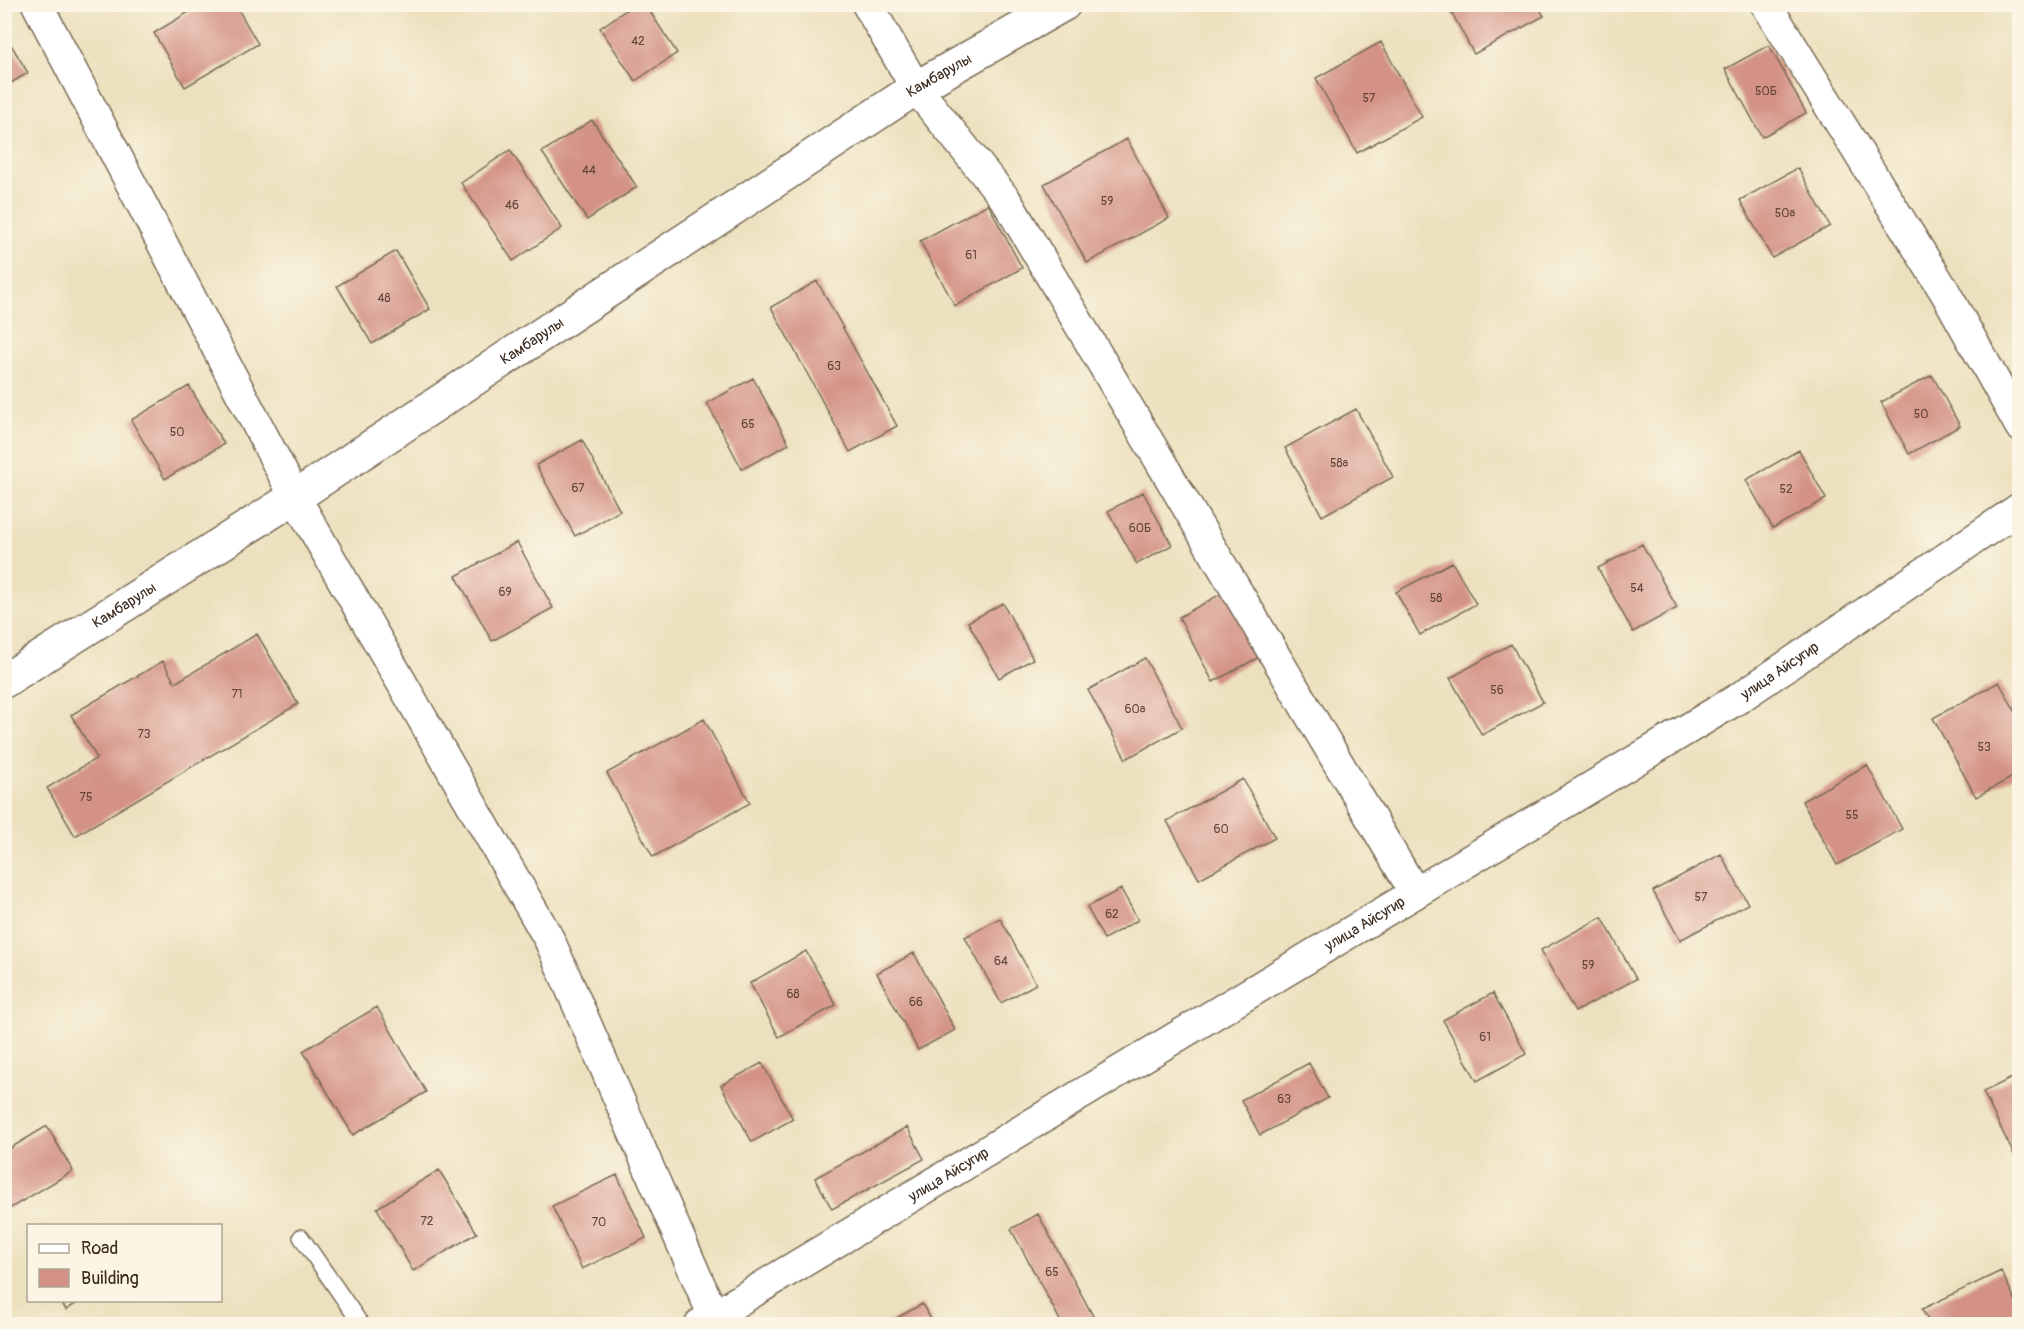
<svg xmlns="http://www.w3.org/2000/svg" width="2024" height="1329" font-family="Pangolin,sans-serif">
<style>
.building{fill:#d39285}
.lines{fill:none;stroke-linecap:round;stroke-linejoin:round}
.lane-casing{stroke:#796a56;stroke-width:18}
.street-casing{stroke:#796a56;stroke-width:33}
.secondary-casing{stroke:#796a56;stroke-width:36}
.lane{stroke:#fff;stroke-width:15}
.street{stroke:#fff;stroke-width:30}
.secondary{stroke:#fff;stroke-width:33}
.labels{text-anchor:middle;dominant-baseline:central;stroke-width:6;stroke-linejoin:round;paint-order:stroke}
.number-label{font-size:12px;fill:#614438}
.street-label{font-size:15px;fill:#3b2a1e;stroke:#fcf5e5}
</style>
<rect width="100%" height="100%" fill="#fcf5e5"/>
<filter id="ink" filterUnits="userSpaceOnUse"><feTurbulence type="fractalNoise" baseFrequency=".0167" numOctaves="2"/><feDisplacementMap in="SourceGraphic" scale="12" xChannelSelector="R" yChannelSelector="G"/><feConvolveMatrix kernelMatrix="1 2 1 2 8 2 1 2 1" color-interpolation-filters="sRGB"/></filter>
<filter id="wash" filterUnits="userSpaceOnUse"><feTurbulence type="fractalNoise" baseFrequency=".008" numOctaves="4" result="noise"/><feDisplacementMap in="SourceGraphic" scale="24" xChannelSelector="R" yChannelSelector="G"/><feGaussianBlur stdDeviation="1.35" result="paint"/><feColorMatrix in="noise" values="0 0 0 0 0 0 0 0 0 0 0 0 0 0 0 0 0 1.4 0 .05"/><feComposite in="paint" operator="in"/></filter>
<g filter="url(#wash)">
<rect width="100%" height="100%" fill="#ece1be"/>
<g id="blocks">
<path class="building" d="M202,4H235L258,44L185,87L154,33Z
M635,4H645L677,53L635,81L600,28Z
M1447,4H1537L1544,16L1474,54Z
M4,33L28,73L4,87Z
M1381,42L1422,117L1357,153L1316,78Z
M1769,45L1806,113L1762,137L1725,69Z
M592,120L637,187L587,220L542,152Z
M1127,139L1169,218L1087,263L1044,184Z
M510,150L562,228L513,261L461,183Z
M1798,168L1830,226L1772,258L1740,200Z
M988,204L1022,268L955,306L920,241Z
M396,251L430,309L372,344L337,286Z
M817,281L897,426L850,452L771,307Z
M1932,375L1960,426L1909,454L1881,402Z
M753,378L789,444L742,469L707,403Z
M189,386L224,444L165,479L131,420Z
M1356,409L1393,477L1322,516L1285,448Z
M582,440L620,511L575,536L536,465Z
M1799,450L1826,499L1773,528L1746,480Z
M1143,492L1172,545L1137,564L1108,511Z
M517,542L553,608L492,641L456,576Z
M1642,544L1677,608L1633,632L1598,568Z
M1452,562L1476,604L1420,635L1396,592Z
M1228,590L1263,655L1213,682L1179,617Z
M1003,603L1033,659L999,678L968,622Z
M257,634L298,704L75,836L47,788L97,758L71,715L163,661L175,683Z
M1511,644L1543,702L1482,735L1450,678Z
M1145,658L1182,728L1126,759L1088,690Z
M1999,682L2020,720V773L1976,797L1933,718Z
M704,719L750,803L653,857L607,773Z
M1867,765L1902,829L1837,865L1802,801Z
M1243,779L1275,838L1199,879L1167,821Z
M1721,854L1748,904L1680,940L1653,891Z
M1121,889L1138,920L1104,939L1087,907Z
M1602,917L1636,979L1575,1012L1541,950Z
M1000,918L1036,984L1001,1003L965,937Z
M806,951L836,1005L779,1037L750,983Z
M914,953L955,1030L918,1050L877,973Z
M1493,993L1526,1054L1477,1081L1443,1020Z
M377,1007L426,1092L353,1135L303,1051Z
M762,1063L793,1119L752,1142L721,1085Z
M1309,1063L1328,1098L1260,1135L1241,1100Z
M2020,1074V1167L1983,1092Z
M47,1126L73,1171L4,1212V1152Z
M907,1127L924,1159L832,1209L815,1178Z
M439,1170L477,1233L413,1271L377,1208Z
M617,1175L646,1238L582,1269L552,1206Z
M1038,1214L1093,1316L1077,1324H1062L1011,1229Z
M2001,1271L2020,1310V1324H1930L1922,1309Z
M60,1300H82L66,1310Z
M922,1304L934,1324H886Z"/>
</g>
</g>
<g filter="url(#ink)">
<use href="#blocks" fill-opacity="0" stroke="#796a56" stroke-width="1.5"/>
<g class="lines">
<g class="lane-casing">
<path id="lane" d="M301,1237L361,1324"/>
</g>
<g class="street-casing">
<g id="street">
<path d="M37,4L295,497L549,939L717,1324"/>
<path d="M867,4L916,88L1006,200L1415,893"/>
<path d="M1766,4L1945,292L2020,426"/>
<path id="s1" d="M700,1324L1739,698L2020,508"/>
</g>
</g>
<g class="secondary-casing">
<g id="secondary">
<path id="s2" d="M4,681L295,497L916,88L1064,4"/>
</g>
</g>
<use href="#lane" class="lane"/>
<use href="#street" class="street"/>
<use href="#secondary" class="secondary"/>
</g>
</g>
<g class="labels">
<g class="number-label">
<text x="638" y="41">42</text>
<text x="1766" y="91">50Б</text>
<text x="1369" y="98">57</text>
<text x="589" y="170">44</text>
<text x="1107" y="201">59</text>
<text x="512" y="205">46</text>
<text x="1785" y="213">50а</text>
<text x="971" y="255">61</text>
<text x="384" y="298">48</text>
<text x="834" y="366">63</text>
<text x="1921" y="414">50</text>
<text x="748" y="424">65</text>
<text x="177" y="432">50</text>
<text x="1339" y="463">58а</text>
<text x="578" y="488">67</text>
<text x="1786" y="489">52</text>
<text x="1140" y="528">60Б</text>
<text x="1637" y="588">54</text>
<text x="505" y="592">69</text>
<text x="1436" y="598">58</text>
<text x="1497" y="690">56</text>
<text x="237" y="694">71</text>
<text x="1135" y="709">60а</text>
<text x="144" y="734">73</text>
<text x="1984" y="747">53</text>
<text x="86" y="797">75</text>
<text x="1852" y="815">55</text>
<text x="1221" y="829">60</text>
<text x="1701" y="897">57</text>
<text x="1112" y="914">62</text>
<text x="1001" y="961">64</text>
<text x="1588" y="965">59</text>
<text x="793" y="994">68</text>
<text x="916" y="1002">66</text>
<text x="1485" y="1037">61</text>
<text x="1284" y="1099">63</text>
<text x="427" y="1221">72</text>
<text x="599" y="1222">70</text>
<text x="1052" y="1272">65</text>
</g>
<g class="street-label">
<text stroke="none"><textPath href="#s2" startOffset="1114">Камбарулы</textPath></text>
<text stroke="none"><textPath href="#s2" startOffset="628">Камбарулы</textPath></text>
<text stroke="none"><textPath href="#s2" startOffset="142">Камбарулы</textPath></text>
<text stroke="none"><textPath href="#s1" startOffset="1262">улица Айсугир</textPath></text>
<text stroke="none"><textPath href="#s1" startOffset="776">улица Айсугир</textPath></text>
<text stroke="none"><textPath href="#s1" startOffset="290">улица Айсугир</textPath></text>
</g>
</g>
<rect width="2024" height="1329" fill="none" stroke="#fcf5e5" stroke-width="24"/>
<rect x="27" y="1224" width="195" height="78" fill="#fcf5e5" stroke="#afa495" stroke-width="1.5"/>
<rect x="39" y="1244" width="30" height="9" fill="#ffffff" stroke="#afa495" stroke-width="1.5"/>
<text x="81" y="1254" font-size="18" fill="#3b2a1e">Road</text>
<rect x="39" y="1269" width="30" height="18" fill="#d39285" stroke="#afa495" stroke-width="1.5"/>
<text x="81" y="1284" font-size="18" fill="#3b2a1e">Building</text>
</svg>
